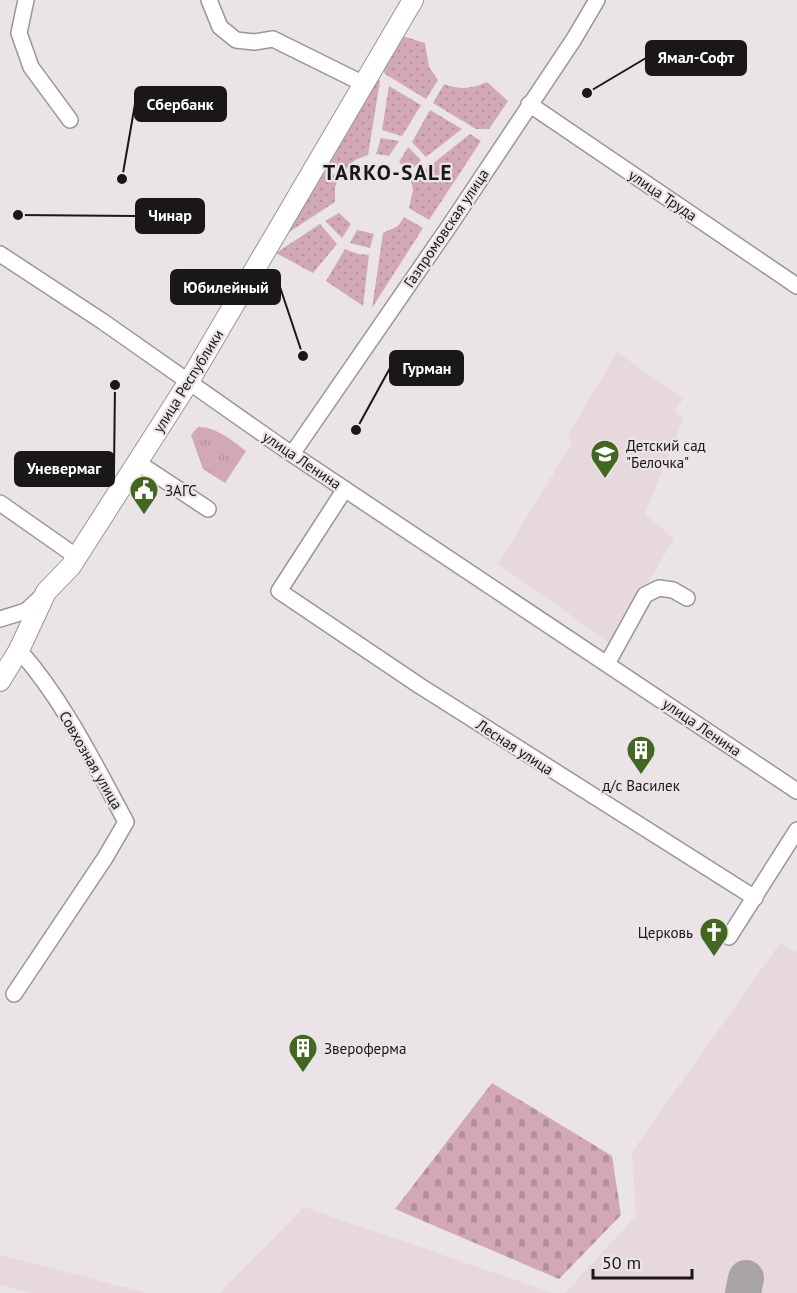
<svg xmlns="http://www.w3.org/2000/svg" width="797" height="1293" font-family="'PT Sans',sans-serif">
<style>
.built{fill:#e7d8de}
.grass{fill:url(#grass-dots)}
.cemetery{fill:url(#cemetery-stones)}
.park{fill:url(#park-tufts)}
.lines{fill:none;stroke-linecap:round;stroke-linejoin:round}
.taxiway{stroke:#a9a4a6;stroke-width:36}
.minor-casing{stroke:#9b9597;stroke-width:18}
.major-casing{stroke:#9b9597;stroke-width:22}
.minor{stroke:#fff;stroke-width:15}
.major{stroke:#fff;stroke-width:20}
.labels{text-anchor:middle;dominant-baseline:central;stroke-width:4.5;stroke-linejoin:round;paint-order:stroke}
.street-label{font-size:15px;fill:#191718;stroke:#eae4e6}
.poi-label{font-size:15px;fill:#191718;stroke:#eae4e6;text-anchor:start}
.district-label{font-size:21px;font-weight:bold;letter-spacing:1.5px;fill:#191718;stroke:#eae4e6}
.leader{fill:none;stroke:#191718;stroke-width:2}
.callout-dot{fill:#191718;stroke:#eae4e6;stroke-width:2}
.callout{fill:#191718;stroke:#191718;stroke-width:2}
.callout-label{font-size:16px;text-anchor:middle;font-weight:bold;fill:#fff}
</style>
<defs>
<pattern id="grass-dots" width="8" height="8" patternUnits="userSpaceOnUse" patternTransform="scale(1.5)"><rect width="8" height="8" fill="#d2a8b9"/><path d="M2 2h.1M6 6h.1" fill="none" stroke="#b4909e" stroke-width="1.8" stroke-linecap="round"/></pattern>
<pattern id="cemetery-stones" width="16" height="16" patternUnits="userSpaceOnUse" patternTransform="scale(1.5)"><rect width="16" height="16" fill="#d2a8b9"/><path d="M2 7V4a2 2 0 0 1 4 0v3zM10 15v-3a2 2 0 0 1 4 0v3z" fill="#b4909e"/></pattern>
<pattern id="park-tufts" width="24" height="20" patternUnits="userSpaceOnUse" patternTransform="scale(1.5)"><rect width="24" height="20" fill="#d2a8b9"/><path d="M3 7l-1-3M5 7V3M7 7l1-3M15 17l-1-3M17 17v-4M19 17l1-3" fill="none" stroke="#b4909e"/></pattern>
</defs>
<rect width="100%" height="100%" fill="#eae4e6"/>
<path class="built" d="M617,352L683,399L675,411L683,419L645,514L674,539L611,644L498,564L572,443L568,435Z
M780,943L797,952V1293H565L636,1216L632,1152Z
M304,1207L553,1293H220Z
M0,1255L147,1293H32L0,1285Z"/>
<path class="grass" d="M399,35L425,43L429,67L438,80L426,99L385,74L381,63Z
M375,78L380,81L368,155L355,160L345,170L326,160Z
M487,82L508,101L489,129H476L433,103L444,84C459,90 472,89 487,82Z
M389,86L421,105L402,136L382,130Z
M430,110L462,129L426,157L412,142Z
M470,134L481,141L429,220L409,208L413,190L411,181Z
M381,138L399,141L389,156L376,154Z
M408,147L421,160L409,172L399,162Z
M321,168L338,177L335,188V202L277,240Z
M339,213L351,224L342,238L325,221Z
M404,217L423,228L372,308L383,233L398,226Z
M320,224L337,244L313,273L276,253Z
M357,230L374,234L370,248L350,243Z
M345,249L358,254L369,255L363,306L326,281Z"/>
<path class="cemetery" d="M492,1083L612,1156L621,1215L559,1279L395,1209Z"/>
<path class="park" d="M198,427C217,427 231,440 246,451L225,483L203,469L191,435Z"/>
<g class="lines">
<path class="taxiway" d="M743,1293L746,1278"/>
<g class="minor-casing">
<path id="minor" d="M26,0L19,33L31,67L70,120
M209,0L220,27L236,40L254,42L273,39L364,84
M529,104L797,286
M0,254L102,321L283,448L797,791
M292,454L450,225L574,39L597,0
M137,462L208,509
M345,489L279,591L420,686L755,898
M0,503L77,557
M0,619L26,611L41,597
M607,664L645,595L659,588L673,590L687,598
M729,937L797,830
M14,994L105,858L126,822C94,763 64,701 19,650"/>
</g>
<g class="major-casing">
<path id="major" d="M0,681L19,650L46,592L71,566L188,383L413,0"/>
</g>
<use href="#minor" class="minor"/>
<use href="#major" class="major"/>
</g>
<defs>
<g id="school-pin" transform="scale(1.5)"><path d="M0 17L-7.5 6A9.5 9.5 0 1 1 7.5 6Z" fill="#416720" stroke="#eae4e6"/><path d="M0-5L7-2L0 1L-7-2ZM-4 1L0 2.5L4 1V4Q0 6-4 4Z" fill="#fff"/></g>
<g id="civic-pin" transform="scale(1.5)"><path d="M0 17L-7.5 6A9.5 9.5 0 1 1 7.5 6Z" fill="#416720" stroke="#eae4e6"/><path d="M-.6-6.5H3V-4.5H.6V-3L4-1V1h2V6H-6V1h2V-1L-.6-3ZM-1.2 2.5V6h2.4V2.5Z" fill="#fff"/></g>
<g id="building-pin" transform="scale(1.5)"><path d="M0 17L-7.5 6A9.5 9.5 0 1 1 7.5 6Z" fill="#416720" stroke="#eae4e6"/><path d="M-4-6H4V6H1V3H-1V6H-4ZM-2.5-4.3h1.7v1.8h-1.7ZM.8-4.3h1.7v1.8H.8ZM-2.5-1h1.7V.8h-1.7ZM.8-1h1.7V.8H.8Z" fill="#fff"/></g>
<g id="church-pin" transform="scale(1.5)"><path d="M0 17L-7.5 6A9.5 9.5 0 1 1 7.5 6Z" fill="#416720" stroke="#eae4e6"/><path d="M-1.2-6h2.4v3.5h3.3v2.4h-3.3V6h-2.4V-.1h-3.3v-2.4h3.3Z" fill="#fff"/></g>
</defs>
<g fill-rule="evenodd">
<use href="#school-pin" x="605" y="454"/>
<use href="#civic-pin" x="144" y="490"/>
<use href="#building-pin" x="641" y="750"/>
<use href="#church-pin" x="714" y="932"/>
<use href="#building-pin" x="303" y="1048"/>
</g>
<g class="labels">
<g class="street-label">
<text transform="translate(663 195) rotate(34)">улица Труда</text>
<text transform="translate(446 228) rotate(-56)">Газпромовская улица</text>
<text transform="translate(188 381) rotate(-58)">улица Республики</text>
<text transform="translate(302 460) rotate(34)">улица Ленина</text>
<text transform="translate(702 727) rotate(34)">улица Ленина</text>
<text transform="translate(515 747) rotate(33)">Лесная улица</text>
<text transform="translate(91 760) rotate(60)">Совхозная улица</text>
</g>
<g class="poi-label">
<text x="626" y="445">Детский сад<tspan x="626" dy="17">"Белочка"</tspan></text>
<text x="165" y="490">ЗАГС</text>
<text x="641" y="785" text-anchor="middle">д/с Василек</text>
<text x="693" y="932" text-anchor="end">Церковь</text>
<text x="324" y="1048">Звероферма</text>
</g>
<g class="district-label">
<text x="388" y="172">TARKO-SALE</text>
</g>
</g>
<path class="leader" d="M587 93L646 58M122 179L135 104M18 215L136 216M303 356L280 287M356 430L390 368M115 385L114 469"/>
<g class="callout-dot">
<circle cx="587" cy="93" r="6"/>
<circle cx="122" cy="179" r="6"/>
<circle cx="18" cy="215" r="6"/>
<circle cx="303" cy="356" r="6"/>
<circle cx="356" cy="430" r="6"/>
<circle cx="115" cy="385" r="6"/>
</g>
<g class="callout">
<rect x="646" y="41" width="100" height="34" rx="6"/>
<rect x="135" y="87" width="91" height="34" rx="6"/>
<rect x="136" y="199" width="68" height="34" rx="6"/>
<rect x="171" y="270" width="109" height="34" rx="6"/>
<rect x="390" y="351" width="73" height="34" rx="6"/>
<rect x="15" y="452" width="99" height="34" rx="6"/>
</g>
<g class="callout-label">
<text x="696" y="63">Ямал-Софт</text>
<text x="180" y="110">Сбербанк</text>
<text x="170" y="221">Чинар</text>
<text x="226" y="293">Юбилейный</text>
<text x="427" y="374">Гурман</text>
<text x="64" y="474">Уневермаг</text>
</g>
<path d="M593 1269v9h99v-9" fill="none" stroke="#191718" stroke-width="3"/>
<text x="602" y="1269" font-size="18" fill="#191718" stroke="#eae4e6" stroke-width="4.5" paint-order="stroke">50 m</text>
</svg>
